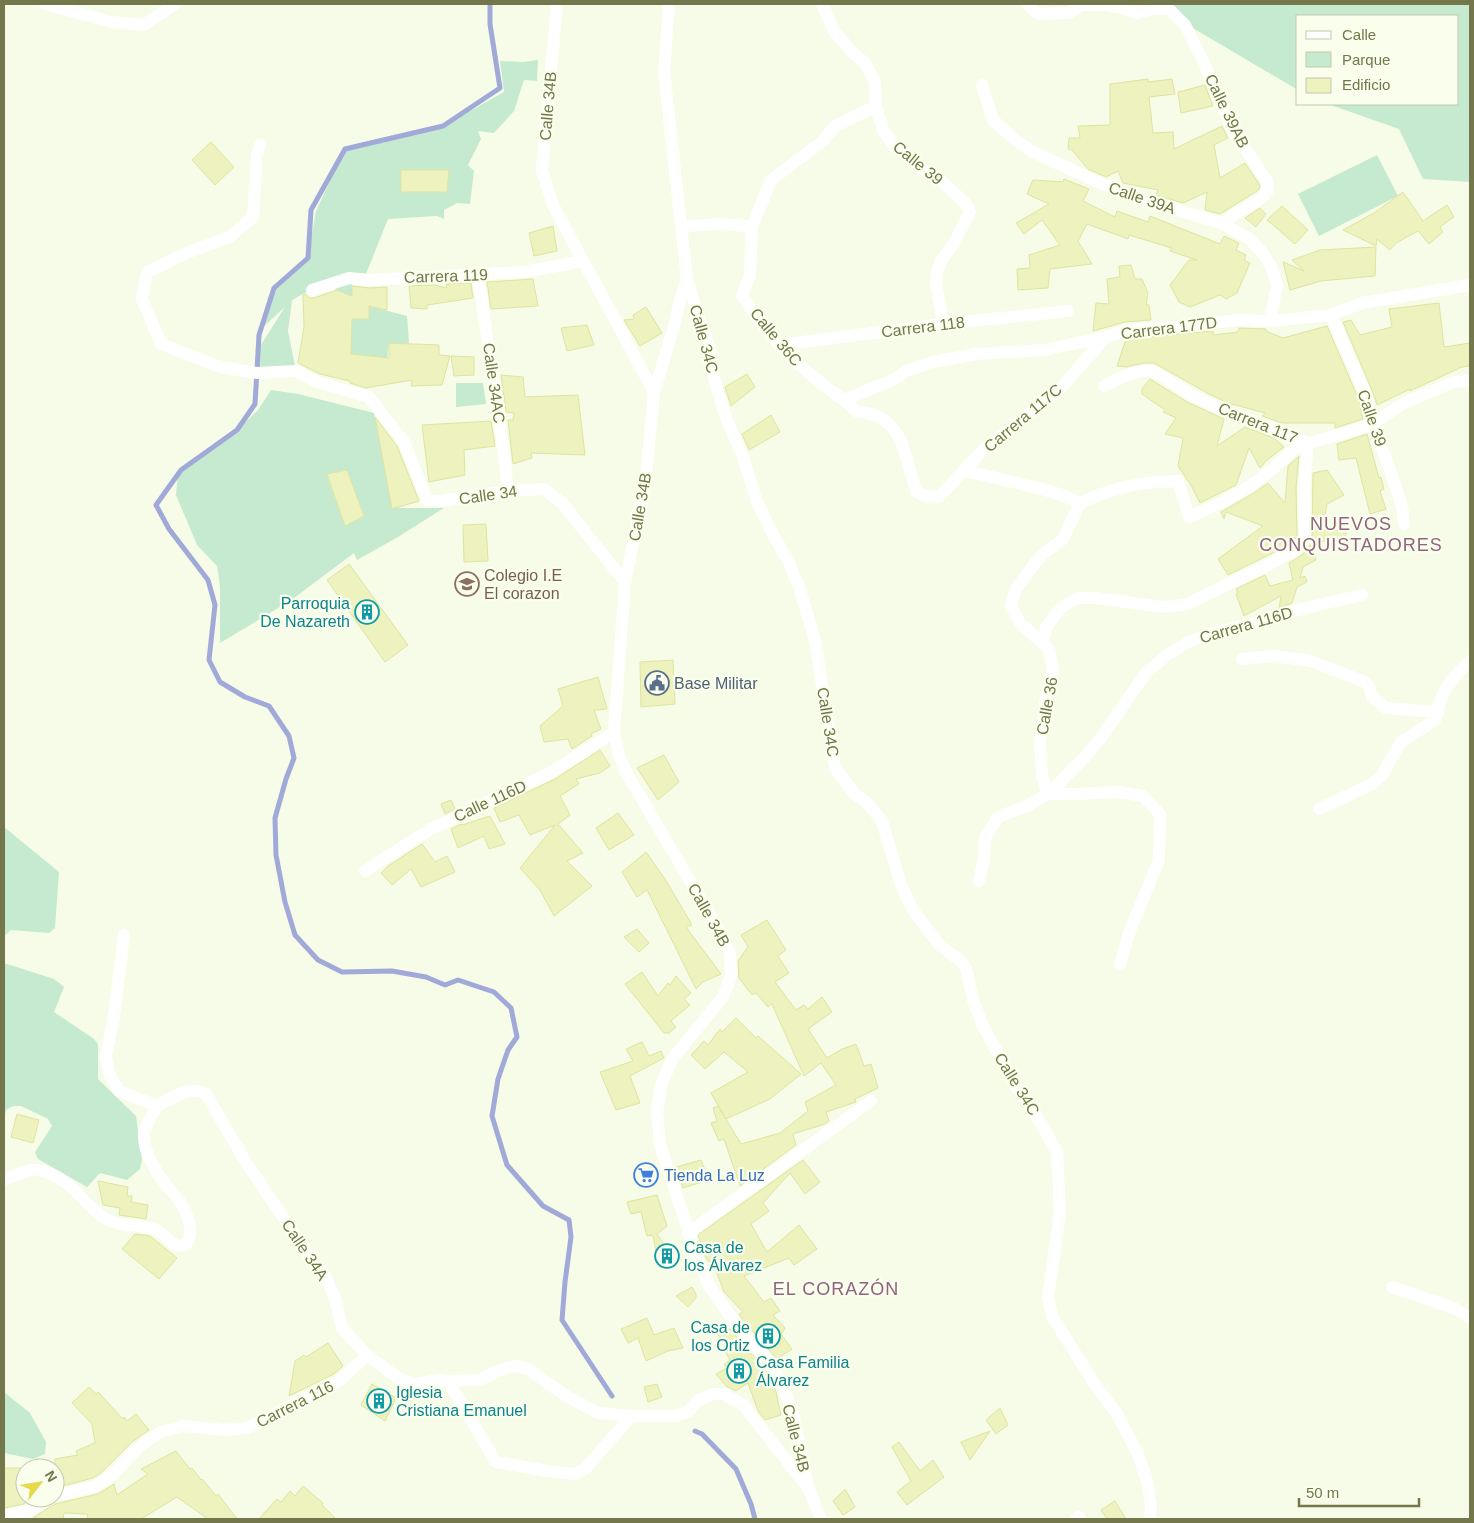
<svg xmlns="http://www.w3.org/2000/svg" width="1474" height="1523" font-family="Arial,sans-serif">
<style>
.green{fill:#c5eacf;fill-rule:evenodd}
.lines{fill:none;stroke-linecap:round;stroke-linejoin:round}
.stream{stroke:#a1a9d8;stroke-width:5}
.building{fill:#edf2be;stroke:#dfe49f}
.street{stroke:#fff;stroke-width:12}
.labels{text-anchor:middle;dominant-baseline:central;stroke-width:4.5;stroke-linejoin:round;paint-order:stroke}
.street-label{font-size:16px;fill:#74764b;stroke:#faffed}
.education-label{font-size:16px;fill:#785e54;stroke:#faffed;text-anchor:start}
.culture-label{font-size:16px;fill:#0d838f;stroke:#faffed;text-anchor:start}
.service-label{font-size:16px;fill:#4e5e75;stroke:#faffed;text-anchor:start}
.shop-label{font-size:16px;fill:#366cbe;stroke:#faffed;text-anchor:start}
.neighbourhood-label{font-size:18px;letter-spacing:1px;fill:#926381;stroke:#faffed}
</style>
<rect width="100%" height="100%" fill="#f6fce7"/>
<path class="green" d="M1152,4H1470V182L1423,179L1399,129L1328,104H1458V16H1298V90Z
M538,60L537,81L524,80L514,111L494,133L478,131L481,139L468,165L474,171L470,204L457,203L444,210V219L437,216L388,219L366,274L312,289L292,300L288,331L296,371L257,372L259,348L285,307L261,329L274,288L308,258L316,211L345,149L443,126L504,92L500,61L523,62Z
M1377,155L1398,196L1319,236L1298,194Z
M352,284V319H369V306L407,316L409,343H389L387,359L371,360L370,356L351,354L339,291L330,287Z
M456,383H483L486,404L456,407Z
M271,390L298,394L374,413L392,508H444L398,537L357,560L354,553L290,601L220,643V587L217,566L197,545L176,495L178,474L237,430L258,410ZM347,470L364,516L345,526L327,475Z
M4,827L59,872L55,928L49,933L11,930L4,936Z
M4,963L54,979L64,987L54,1012L94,1039L98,1044V1079L136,1116L142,1160L140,1169L127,1180L100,1173L87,1187L38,1159L35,1152L52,1126L48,1119L21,1106H13L6,1110L4,1119Z
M4,1392L30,1413L46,1442L45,1454L33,1459L4,1453Z"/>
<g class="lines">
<path class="stream" d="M490,4V24L500,88L443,126L345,149L311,210L308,258L274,288L259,335L255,404L237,430L181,470L156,505L169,529L208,580L215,605L209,660L220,682L245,697L269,706L289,736L294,758L286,779L275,818L276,855L285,902L295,935L318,960L342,972L392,971L426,977L445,985L458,980L494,992L511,1008L517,1037L508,1050L498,1079L492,1116L507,1165L543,1206L569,1220L571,1237L565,1282L562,1320L612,1396
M695,1431L702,1434L736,1469L751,1504L755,1519"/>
</g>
<path class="building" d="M1148,79V82L1172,79L1175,94L1149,97L1153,133L1173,132L1174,149L1222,126L1228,138L1214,145L1220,178L1245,163L1259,184L1260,188L1257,191L1220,214L1205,210L1207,192L1183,203L1156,195L1158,190L1123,183L1118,171L1106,177L1088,169L1072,150L1068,149L1069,138H1080L1078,126L1110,125V84Z
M1205,85L1213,106L1181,113L1178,92Z
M211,142L234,167L215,185L192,160Z
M401,170H449L447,192H401Z
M1064,179L1089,189L1083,201L1115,217L1117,211L1148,222L1150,216L1220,244L1224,236L1239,243L1236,250L1246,255L1244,260L1250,263L1237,293L1226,299L1220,295L1190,307L1179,302L1170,285L1189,260H1197L1170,251L1172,248L1129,235L1128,239L1087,224L1078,241L1092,264L1050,269L1048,288L1018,290L1017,269L1030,268L1029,255L1060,245L1042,220L1024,234L1016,223L1049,204L1027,194L1033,180L1063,182Z
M1403,192L1423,221L1447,205L1454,217L1440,227L1443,232L1429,244L1418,231L1396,243L1390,250L1377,239L1376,246L1343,230L1374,213Z
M1282,206L1308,230L1295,244L1267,220Z
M1260,208L1266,214L1256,227L1245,218Z
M553,226L557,251L534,256L529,233Z
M1376,247L1375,276L1321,281L1290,290L1283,262L1304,271L1292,260L1320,250Z
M1131,265L1135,279H1142L1148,293L1146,305H1149L1151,320L1125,322L1093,331L1096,303L1109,304L1107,279L1120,277L1119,266Z
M533,279L538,306L491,309L487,282Z
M471,283L473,298L427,305V309L411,308L409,286L434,285L447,288L446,284Z
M352,286L369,288L387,287V310L369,306V319H352L351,354L389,358V343L439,345V355L450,356L442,385L411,386L412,380L366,388L350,383V381L320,374L298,363L304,327L303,295L305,294L310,298H314L337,290L352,296Z
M1439,303L1444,347L1470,343V366L1462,367L1410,391V389L1377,405L1374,395L1343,322L1351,320L1360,335L1392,327L1389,309Z
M646,307L662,333L640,346L624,320L634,319L633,315Z
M587,325L594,345L567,351L561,328Z
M1327,326L1359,400L1363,419L1335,428V423H1282L1262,416L1265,413L1228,403L1209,394L1154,363H1144L1126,367L1117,366L1126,339L1129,338L1213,331V335L1238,332L1239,328L1266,329V331L1283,338Z
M451,356L474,357V375L454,376Z
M747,374L755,387L731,406L725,387Z
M501,375L523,377L525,397L578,395L585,455L531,453L532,458L513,464L508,420H513L514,413L506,412Z
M1150,379L1187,402L1224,419L1217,446L1245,427L1274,438L1284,447L1267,460L1260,468L1249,448L1236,485L1200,503L1192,487L1178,466L1183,438L1165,434L1176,418L1163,412L1165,410L1142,394V389Z
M771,415L780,432L749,450L742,434Z
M375,417L397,446L419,501L392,509Z
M491,421L495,446L464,450L465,475L429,482L422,425Z
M1367,434L1379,478L1381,477L1384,489L1380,491L1386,509L1370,514L1356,458L1339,460L1337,444Z
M1299,456L1296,487L1297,536L1291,544L1228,575L1218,559L1263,526L1226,512L1224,519L1221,512L1254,493L1268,483L1285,503L1288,466Z
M347,470L364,516L345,526L327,474Z
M1327,470L1344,495L1327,504L1322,530L1346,531V540L1312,542L1313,473Z
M486,524L488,561L464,562L463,525Z
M1310,545L1316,560L1303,567L1300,578L1305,576L1307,582L1297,587L1292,603L1279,608L1281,596L1244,616L1236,594L1238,592L1236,589L1265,575L1270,586L1293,580L1289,563L1302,555Z
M349,564L408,645L385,662L327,580Z
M673,660L675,704L641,707L640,662Z
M598,677L607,709L594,710L601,729L591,734L592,736L572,749L568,739L544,742L540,726L563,706L558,689Z
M600,750L610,766L600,773L576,779L579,784L560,796L570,815L558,824L583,853L567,861L592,886L554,916L540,890L520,868L555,825L530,835L519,815L500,822L494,808L555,779Z
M664,755L679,782L658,800L637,768Z
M451,800L455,809L445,814L441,804Z
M618,813L634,835L609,850L596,828Z
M490,816L505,844L489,849L484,836L458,848L451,829L461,824L462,825Z
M422,844L435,862L447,856L455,872L421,887L411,869L392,885L381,873L388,866Z
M646,852L665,879L692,925L686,927L721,974L703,982L696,989L647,890L637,897L622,872Z
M767,920L786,950L778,956L789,973L775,982L796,1010L804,1005L808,1009L822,997L832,1012L808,1029L827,1058L842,1049L856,1044L864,1066L871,1064L878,1088L855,1099L856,1102L826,1112L829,1121L825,1124L793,1134L796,1145L740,1186L724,1139L719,1141L711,1123L717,1121L713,1108L718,1106L741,1144L780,1133L808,1111L805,1102L836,1085L821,1063L804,1076L772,1004L768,1007L756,993L752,995L739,978L738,961L748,947L741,935Z
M637,929L649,943L639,952L624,937Z
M642,972L658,996L668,983L670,985L676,976L691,993L684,999L690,1005L671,1021L676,1027L669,1033H664L625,984Z
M736,1018L756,1038L758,1036L801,1074L770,1099L726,1119L711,1093L748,1072L724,1052L705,1069L691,1055L704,1041L708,1045L720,1029L722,1032Z
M642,1042L649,1056L661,1051L664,1058L630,1076L640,1103L616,1110L600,1072L633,1061L626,1049Z
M17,1114L39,1120L33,1143L11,1137Z
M701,1160L709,1180L683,1188L676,1167Z
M803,1160L820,1182L805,1194L790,1173L763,1203L769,1211L751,1224L767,1252L799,1225L817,1249L794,1265L789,1258L744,1276L764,1302L771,1298L780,1311L773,1315L785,1328L781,1334L792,1349L777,1359L742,1319L739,1314L743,1312L724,1292L712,1260L709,1262L705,1256L698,1235Z
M98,1181L128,1187L127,1196H132L131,1202L148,1205L146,1219L119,1215L120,1208L103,1205Z
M657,1195L667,1226L657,1234L674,1260L658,1264L653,1235L647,1236L641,1212L631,1214L627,1202Z
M135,1234L150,1236L177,1258L159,1279L122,1249Z
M692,1287L696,1294V1298L688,1307L676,1296Z
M647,1318L654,1335L674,1328L683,1348L668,1351L646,1361L638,1338L628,1343L621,1329Z
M730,1329L768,1373L776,1392L781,1415L765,1420L758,1411L748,1383L736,1391L726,1386L716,1374L727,1368L724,1365L730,1360L725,1351L729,1348L718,1335Z
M328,1343L343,1366L334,1374L289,1396L295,1361L304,1355L306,1357Z
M372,1384L396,1398L385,1421L361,1405Z
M657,1384L662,1397L648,1402L644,1387Z
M89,1387L96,1394L98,1392L123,1419L124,1417L127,1421L136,1414L149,1430L132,1442L101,1473L93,1478L55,1488V1459L78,1455L76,1451L95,1443L92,1424L72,1403Z
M1000,1408L1008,1425L996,1434L986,1420Z
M990,1431L970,1460L961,1442Z
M899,1442L920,1471L933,1460L944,1477L907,1505L897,1492L911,1481L892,1447Z
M176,1451L190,1469L192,1468L201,1480L202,1479L216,1496L218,1494L237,1519H208L177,1497L141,1519H88L87,1514L64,1513L63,1519H35L34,1517L55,1504L98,1494L114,1484L117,1495L148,1474L141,1469Z
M4,1468H21V1471L25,1470V1498H34L26,1503L25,1502L24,1504L4,1508Z
M303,1486L323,1503L322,1505L336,1519H259L277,1499L281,1502L290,1491L295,1496Z
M845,1489L855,1507L843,1515L833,1501Z
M1115,1501L1126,1519H1107L1101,1510Z"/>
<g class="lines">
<path class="street" d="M45,4L112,22L144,25L175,4
M557,4L542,170L553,205L654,392L645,487L625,582L614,732L619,756L627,774L719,930L730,953L731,976L723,997L673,1058L661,1085L657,1112L660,1145L698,1260L708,1284L736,1324L775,1369L793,1412L808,1487L821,1519
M669,4L664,72L687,279L700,322L710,348L715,382L726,418L742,454L757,502L770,529L788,561L799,587L815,640L835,768L854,793L868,804L882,821L901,885L912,909L938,943L947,951L960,960L966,968L973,1000L982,1024L1016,1087L1028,1101L1057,1152L1060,1213L1048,1297L1052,1316L1094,1383L1117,1414L1138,1454L1147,1481L1151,1506L1150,1519
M822,4L834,31L854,54L864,62L875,81L876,106L883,130L894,146L928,173L939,179L967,205L970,212L955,241L941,261L937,272L936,283L943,324
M1027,4L1034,11L1040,14L1069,13L1081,5H1105L1123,8L1137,13L1156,9H1169L1185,25L1204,63L1232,129L1267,181L1268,190L1262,198L1221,223
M982,85L993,120L1014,139L1031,151L1100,183L1143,200L1221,223L1248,238L1261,251L1271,266L1277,285L1270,321
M876,106L835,126L823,141L771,180L752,227L750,276L742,295C769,339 799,368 841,398C846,401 850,407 856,411C859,412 863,412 867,413C879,415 888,421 895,431C908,449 908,472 917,492L925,496L939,497L983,450L1058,391L1106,337
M260,145L257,155L253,217L230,237L189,252L147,272L142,299L161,344L220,367L257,373L296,371L317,382L369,397L404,442L427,500L441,501L508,491L544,489L563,504L625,582
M682,227C707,223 728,223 752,227
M478,275L502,438L508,491
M312,290L349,278L369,280L525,272L582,261
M1331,315L1367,398L1372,424L1386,458L1402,506L1404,524
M779,345L943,324L1068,311
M1104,386C1118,379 1135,369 1151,371C1160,373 1182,390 1191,395C1229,414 1269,426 1308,443
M654,392L673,330L680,300L687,279
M844,400L895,379L906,371L933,362L976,354L1044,350L1106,337L1127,330L1178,327L1237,320L1270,321L1331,315L1362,303L1470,285
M964,471C982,474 999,479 1017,483C1039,489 1060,492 1080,503
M1080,503C1115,487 1139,482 1178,481L1189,517L1221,503L1250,486L1273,469L1294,449L1308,443L1339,435L1372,424L1404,403L1453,382L1470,381
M1043,643L1046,628L1059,609L1077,598H1096L1164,607L1187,604L1264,567L1296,550L1305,539L1304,487L1308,443
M1242,659L1274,656L1311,661L1365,682L1369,686L1372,697L1386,708L1438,712L1435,720L1401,742L1382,775L1372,784L1319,809
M1438,712C1440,692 1456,673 1470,661
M1048,794L1085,757L1100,739L1146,673L1167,655L1188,642L1212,633L1263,621L1301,609L1362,595
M1048,794H1077L1119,792L1143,796L1160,814L1159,860L1129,933L1120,965
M365,871L429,830L552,772L614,732
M979,881L984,859L985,838L998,817L1027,806L1048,794L1042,776L1040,743L1046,696L1053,670L1049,649L1020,623L1011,606L1016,589L1035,563L1044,553L1063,539L1080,503
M124,935L114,1016L106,1056L109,1073L119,1091L157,1106C172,1098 189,1085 206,1094L244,1159L307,1253L326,1277L335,1299L342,1328L367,1355L398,1378L413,1384L439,1380L448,1381L479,1380L505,1368L517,1366L528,1369L566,1396L599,1413L631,1416H677L689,1411L697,1401L713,1394H724L743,1405L806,1485
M4,1180C13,1177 23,1171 33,1170C38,1169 43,1171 48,1173C76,1183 85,1208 108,1220C123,1228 141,1223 157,1230C167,1235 172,1249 185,1245C196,1234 187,1213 180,1202C177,1196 172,1192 168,1187C157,1174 143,1152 144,1135C145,1125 152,1115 157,1106
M688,1233L871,1101
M1392,1287L1456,1309L1470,1318
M448,1381L496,1462L548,1471L575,1474L586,1468L631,1416
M55,1496L96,1486L106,1480L118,1469L138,1448L160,1432L184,1426L224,1430L247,1428L339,1381L367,1355
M4,1516L27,1512L50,1498
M1076,1519L1079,1517"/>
</g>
<defs>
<g id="school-ring" transform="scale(1.25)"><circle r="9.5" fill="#faffed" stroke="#8d6e63" stroke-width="1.5"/><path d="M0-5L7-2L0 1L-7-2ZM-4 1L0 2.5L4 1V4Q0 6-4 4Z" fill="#8d6e63"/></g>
<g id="building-ring" transform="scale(1.25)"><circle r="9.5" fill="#faffed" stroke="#0f9aa8" stroke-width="1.5"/><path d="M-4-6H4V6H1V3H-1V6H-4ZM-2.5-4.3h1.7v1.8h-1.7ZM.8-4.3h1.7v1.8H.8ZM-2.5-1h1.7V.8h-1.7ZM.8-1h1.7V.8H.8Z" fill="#0f9aa8"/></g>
<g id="civic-ring" transform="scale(1.25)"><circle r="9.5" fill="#faffed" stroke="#5c6f8a" stroke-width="1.5"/><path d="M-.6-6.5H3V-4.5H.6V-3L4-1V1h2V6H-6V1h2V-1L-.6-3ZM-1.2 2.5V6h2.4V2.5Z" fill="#5c6f8a"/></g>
<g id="supermarket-ring" transform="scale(1.25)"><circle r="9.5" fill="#faffed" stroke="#3f7fe0" stroke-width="1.5"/><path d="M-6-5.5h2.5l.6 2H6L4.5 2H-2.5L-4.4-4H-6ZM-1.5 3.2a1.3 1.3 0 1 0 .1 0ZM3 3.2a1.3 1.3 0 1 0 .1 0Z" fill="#3f7fe0"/></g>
</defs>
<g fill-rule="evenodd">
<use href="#school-ring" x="467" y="584"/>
<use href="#building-ring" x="367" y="612"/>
<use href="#civic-ring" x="657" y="683"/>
<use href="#supermarket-ring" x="646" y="1175"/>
<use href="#building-ring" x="667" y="1256"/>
<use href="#building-ring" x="768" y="1336"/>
<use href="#building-ring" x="739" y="1371"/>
<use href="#building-ring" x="379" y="1401"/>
</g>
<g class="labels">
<g class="street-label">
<text transform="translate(548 106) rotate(-85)">Calle 34B</text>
<text transform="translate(1227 111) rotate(64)">Calle 39AB</text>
<text transform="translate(918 163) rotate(39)">Calle 39</text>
<text transform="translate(1142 198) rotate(19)">Calle 39A</text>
<text transform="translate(446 276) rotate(-2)">Carrera 119</text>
<text transform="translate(923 327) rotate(-7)">Carrera 118</text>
<text transform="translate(1169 328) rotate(-7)">Carrera 177D</text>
<text transform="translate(776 337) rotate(50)">Calle 36C</text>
<text transform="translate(704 339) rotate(75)">Calle 34C</text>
<text transform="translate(494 383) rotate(82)">Calle 34AC</text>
<text transform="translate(1023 418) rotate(-40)">Carrera 117C</text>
<text transform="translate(1372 418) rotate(71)">Calle 39</text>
<text transform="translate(1258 423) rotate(22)">Carrera 117</text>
<text transform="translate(488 495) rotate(-8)">Calle 34</text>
<text transform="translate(640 507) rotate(-80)">Calle 34B</text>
<text transform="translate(1246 625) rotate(-16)">Carrera 116D</text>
<text transform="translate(1047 706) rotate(-80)">Calle 36</text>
<text transform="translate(828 722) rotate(81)">Calle 34C</text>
<text transform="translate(490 801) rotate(-25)">Calle 116D</text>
<text transform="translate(709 915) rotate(61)">Calle 34B</text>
<text transform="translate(1017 1084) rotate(58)">Calle 34C</text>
<text transform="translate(305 1250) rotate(56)">Calle 34A</text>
<text transform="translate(295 1404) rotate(-27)">Carrera 116</text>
<text transform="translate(796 1438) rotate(76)">Calle 34B</text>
</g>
<g class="education-label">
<text x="484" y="575">Colegio I.E<tspan x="484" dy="18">El corazon</tspan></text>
</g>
<g class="culture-label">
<text x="350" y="603" text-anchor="end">Parroquia<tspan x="350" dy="18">De Nazareth</tspan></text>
<text x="684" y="1247">Casa de<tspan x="684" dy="18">los Álvarez</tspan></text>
<text x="750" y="1327" text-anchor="end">Casa de<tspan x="750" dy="18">los Ortiz</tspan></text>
<text x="756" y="1362">Casa Familia<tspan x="756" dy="18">Álvarez</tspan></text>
<text x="396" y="1392">Iglesia<tspan x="396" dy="18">Cristiana Emanuel</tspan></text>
</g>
<g class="service-label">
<text x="674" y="683">Base Militar</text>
</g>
<g class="shop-label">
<text x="664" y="1175">Tienda La Luz</text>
</g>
<g class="neighbourhood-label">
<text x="1351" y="524">NUEVOS<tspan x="1351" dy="21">CONQUISTADORES</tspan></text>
<text x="836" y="1289">EL CORAZÓN</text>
</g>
</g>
<rect width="1474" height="1523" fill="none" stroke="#74764b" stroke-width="10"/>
<rect x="1296" y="15" width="162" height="90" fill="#faffed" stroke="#c4c8ac"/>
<rect x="1306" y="31" width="25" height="8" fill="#ffffff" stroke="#c4c8ac"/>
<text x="1342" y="40" font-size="15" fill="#74764b">Calle</text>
<rect x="1306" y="52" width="25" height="15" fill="#c5eacf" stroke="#c4c8ac"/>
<text x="1342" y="65" font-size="15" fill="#74764b">Parque</text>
<rect x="1306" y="78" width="25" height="15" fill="#edf2be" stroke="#c4c8ac"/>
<text x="1342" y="90" font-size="15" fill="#74764b">Edificio</text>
<g transform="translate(40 1483) rotate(59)"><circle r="24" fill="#faffed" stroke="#c4c8ac"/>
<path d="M0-4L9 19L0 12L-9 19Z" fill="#e6d94c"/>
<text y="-8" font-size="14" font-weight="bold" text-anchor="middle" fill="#74764b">N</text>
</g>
<path d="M1299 1498v8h120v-8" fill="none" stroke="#74764b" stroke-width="2.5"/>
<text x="1306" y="1498" font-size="15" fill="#74764b" stroke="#faffed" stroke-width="4" paint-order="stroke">50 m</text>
</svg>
